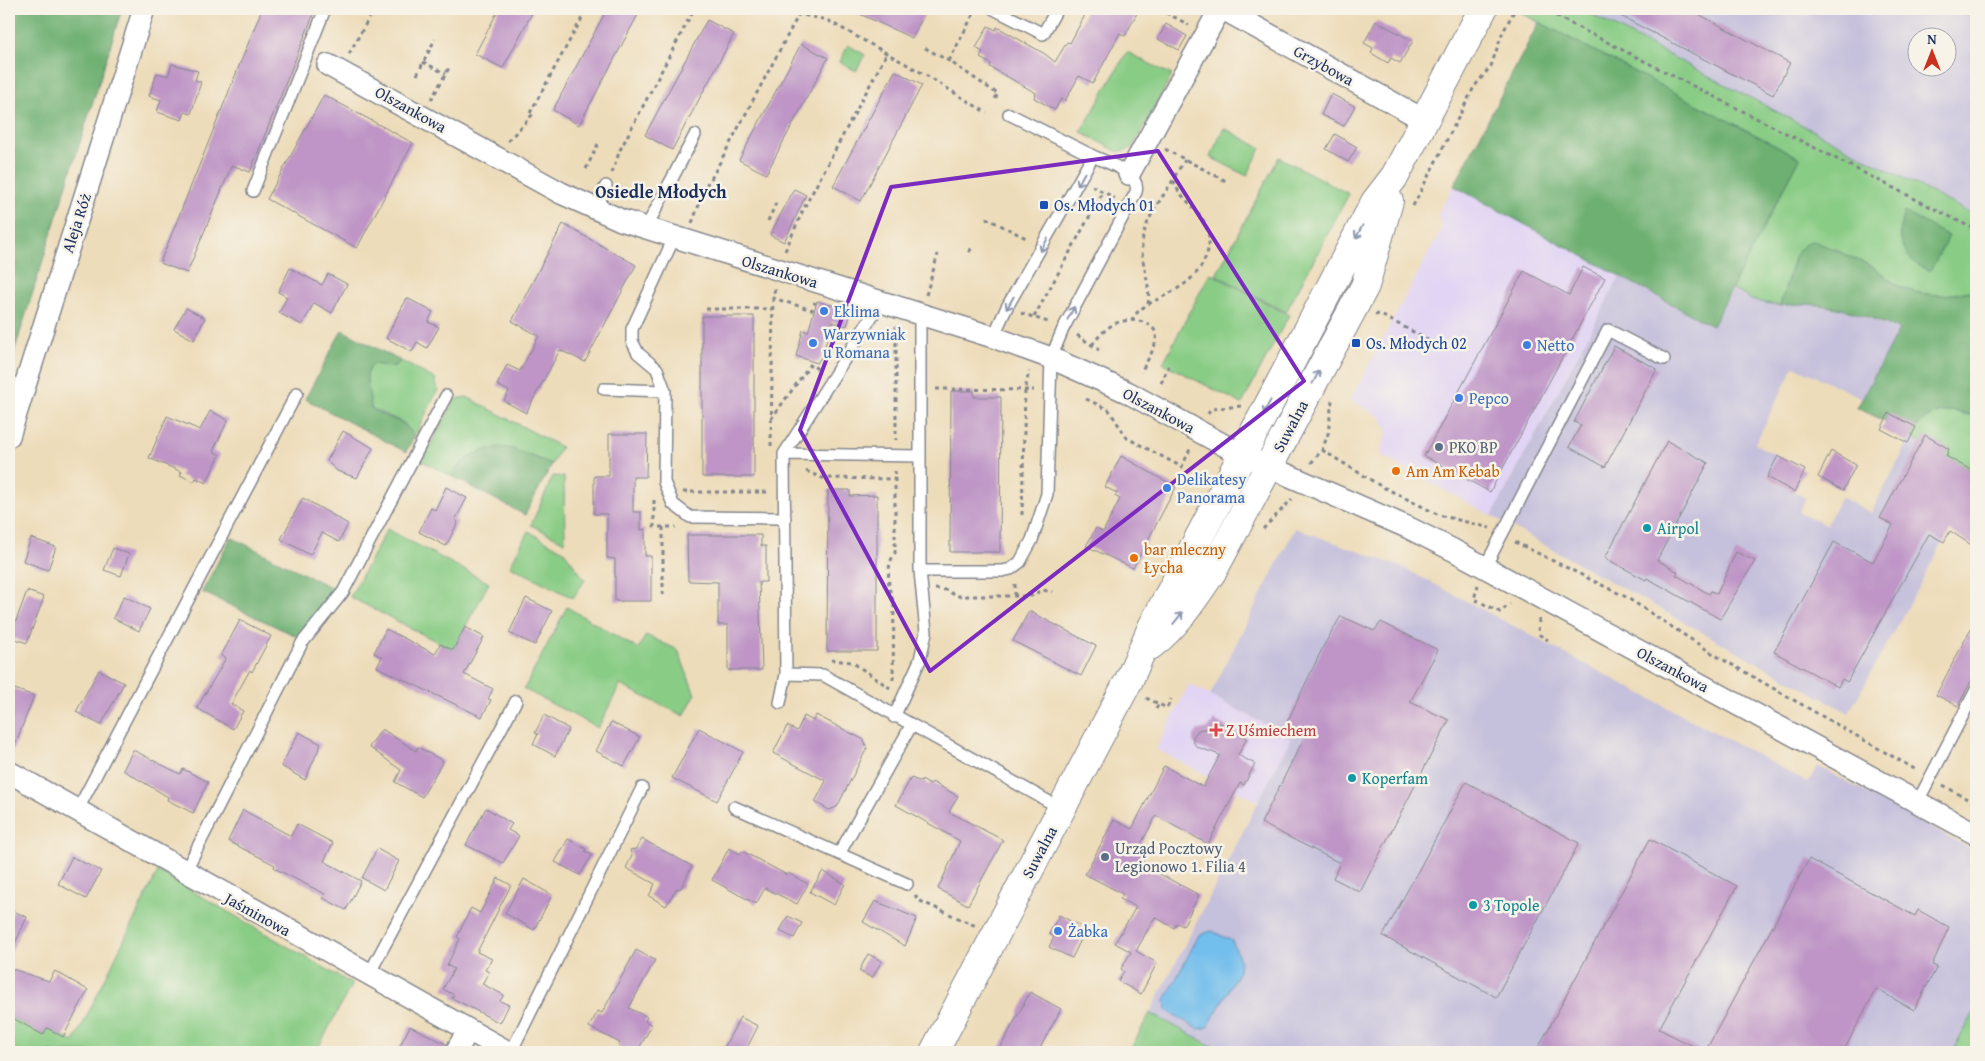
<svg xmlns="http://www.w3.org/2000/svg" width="1985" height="1061" font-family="'Gentium Book Plus',serif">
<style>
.built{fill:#e1d4f4}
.industrial{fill:#c5c0db;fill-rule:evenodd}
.green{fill:#89cc85;stroke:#527e72}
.forest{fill:#6eb072;stroke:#447068}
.water{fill:#72beec;stroke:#4676a5}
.building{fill:#be95c6}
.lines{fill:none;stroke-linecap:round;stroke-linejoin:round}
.service-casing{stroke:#84868c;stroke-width:14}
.minor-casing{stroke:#84868c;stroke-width:24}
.tertiary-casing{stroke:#84868c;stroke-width:30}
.path{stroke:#84868c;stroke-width:3;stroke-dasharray:4 4;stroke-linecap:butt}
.service{stroke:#fff;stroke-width:11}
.minor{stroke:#fff;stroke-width:21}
.tertiary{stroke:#fff;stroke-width:28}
.oneway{stroke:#8d97ae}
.marked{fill:none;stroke:#7b2cbf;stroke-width:4;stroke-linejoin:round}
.transit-dot{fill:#1a4fb4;stroke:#f7f3e8;stroke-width:2}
.shop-dot{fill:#3f7fe0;stroke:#f7f3e8;stroke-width:2}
.service-dot{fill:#5c6f8a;stroke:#f7f3e8;stroke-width:2}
.food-dot{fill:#e8710a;stroke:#f7f3e8;stroke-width:2}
.culture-dot{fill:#0f9aa8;stroke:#f7f3e8;stroke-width:2}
.health-dot{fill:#e0444e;stroke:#f7f3e8;stroke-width:2}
.labels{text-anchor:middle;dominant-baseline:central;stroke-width:5;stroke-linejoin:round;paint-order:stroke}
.street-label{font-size:16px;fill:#1b2f5e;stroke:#f7f3e8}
.transit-label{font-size:16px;fill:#164399;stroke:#f7f3e8;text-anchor:start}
.shop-label{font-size:16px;fill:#366cbe;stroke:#f7f3e8;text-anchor:start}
.service-label{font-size:16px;fill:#4e5e75;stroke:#f7f3e8;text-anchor:start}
.food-label{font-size:16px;fill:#c56008;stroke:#f7f3e8;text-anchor:start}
.culture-label{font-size:16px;fill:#0d838f;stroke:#f7f3e8;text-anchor:start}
.health-label{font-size:16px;fill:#be3a42;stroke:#f7f3e8;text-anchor:start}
.neighbourhood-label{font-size:18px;font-weight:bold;fill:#1b2f5e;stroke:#f7f3e8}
</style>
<rect width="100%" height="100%" fill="#f7f3e8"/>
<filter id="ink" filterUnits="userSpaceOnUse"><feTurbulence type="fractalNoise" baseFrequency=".02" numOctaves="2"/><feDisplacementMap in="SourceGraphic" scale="10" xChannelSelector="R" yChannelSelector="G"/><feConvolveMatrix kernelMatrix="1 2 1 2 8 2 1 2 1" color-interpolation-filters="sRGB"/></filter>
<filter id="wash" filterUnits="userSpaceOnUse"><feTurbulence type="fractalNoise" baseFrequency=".0096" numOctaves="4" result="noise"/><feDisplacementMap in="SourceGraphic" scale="20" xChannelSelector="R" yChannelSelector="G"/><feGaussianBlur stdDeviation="1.12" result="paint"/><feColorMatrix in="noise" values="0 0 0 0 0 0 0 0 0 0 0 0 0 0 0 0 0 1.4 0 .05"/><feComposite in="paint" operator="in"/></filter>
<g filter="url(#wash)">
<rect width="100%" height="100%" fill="#eddcb9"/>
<path class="built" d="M1454,186L1620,276L1492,516L1380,455L1388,430L1381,417L1350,400L1442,228L1437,215Z
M1189,684L1291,738L1258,802L1156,749Z"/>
<path class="industrial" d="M1581,9H1976V216ZM1918,38H1948V68H1918Z
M1620,276L1712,326L1732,288L1751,300L1780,306L1798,303L1841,308L1899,329L1862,398L1794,366L1755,444L1778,456L1767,478L1806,498L1799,512L1826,525L1841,497L1871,513L1911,437L1976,473V482L1849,713L1492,516Z
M1295,528L1404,568L1808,782L1818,766L1976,852V1009L1952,1052H1223L1150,1013L1291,738L1210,695Z"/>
<path class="green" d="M1521,9H1581L1976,216V289C1951,297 1917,298 1894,283C1885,278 1879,269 1869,265C1856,260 1846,257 1835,248L1795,255L1780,306L1751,300L1732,288L1800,158L1519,12Z
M848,45L865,55L856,71L840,62Z
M1127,52L1172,75L1132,148L1118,152L1081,132Z
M1224,128L1261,148L1247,176L1210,157Z
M1279,157L1349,194L1286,312L1216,275Z
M1210,273L1289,315L1242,404L1163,363Z
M401,361L435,379L438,390L414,437L404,423L370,408C371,392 360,378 373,364C385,365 391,371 401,361Z
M467,397L561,447L552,464L535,457L461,463L451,476L422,461L455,399Z
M1953,411L1976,417V473L1911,437C1920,418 1932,412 1953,411Z
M553,476L564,477L565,542L531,525Z
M387,529L489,583L453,650L350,597Z
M528,531L564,551L585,580L573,598L510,566Z
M567,607L638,649L646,635L678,650L695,695L684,716L620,685L598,728L524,689Z
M158,871L352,984L316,1052H9V1016L43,1035L47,1028L74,1042Z
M1976,1009V1052H1952Z
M1150,1013L1223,1052H1129Z"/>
<path class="forest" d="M9,9H122L9,368Z
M1539,22L1800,158L1712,326L1454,186Z
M1904,212L1949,236L1930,271C1903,261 1895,239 1904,212Z
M1813,241C1833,248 1850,257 1869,265C1879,269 1885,278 1894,283C1917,298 1951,297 1976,289V417C1953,407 1934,409 1916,427L1889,414L1885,421L1857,408L1899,329C1860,313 1823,299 1780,306L1795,255L1807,242Z
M342,330L401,361C391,371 385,365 373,364C361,377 371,392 371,408C385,420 405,417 414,437L406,452L305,399Z
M499,447L513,449L552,464L525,515L451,476C463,459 478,450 499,447Z
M231,537L334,589L298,637L202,592Z"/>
<path class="water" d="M1212,931L1232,941L1240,960L1239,971L1208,1027L1198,1029L1166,1010L1165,1000L1199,935Z"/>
<g id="blocks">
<path class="building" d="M262,9H304L314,13L250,172L232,165L187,273L160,263Z
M499,9H534L503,68L475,54Z
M607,9H641L579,125L553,110Z
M849,9H927L912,38Z
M1085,9H1128L1137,13L1125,36L1120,33L1093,83L1079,76L1065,101L1061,99L1055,110L1034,98L1036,93L990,67L991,64L980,58L983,52L976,48L988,26L996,30L997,27L1045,54L1055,62L1067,42L1070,43L1084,17Z
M1607,9H1689L1790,63L1773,95Z
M707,20L734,34L672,150L645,135Z
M1376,21L1413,41L1400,63L1391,58L1388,63L1371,53L1373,48L1364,43Z
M1166,24L1187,36L1179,50L1158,39Z
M801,44L828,58L766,174L739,160Z
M172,64L198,71L195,80L201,82L191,114L185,112L182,120L157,112L161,100L149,96L157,73L168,76Z
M895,71L922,85L861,201L833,186Z
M1331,94L1355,106L1344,126L1321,115Z
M324,95L413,143L357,248L267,199Z
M1335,134L1357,147L1348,162L1326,149Z
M794,189L806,195L784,242L770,235Z
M563,224L636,265L585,362L560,350L526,413L504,401L509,391L497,385L507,365L520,371L539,336L512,321Z
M1583,267L1605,278L1490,492L1424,456L1524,271L1569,295Z
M290,268L322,285L328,274L347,284L332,313L314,303L302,325L279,313L287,297L278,292Z
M407,298L433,312L428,322L439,327L427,348L417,342L412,352L386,338Z
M817,301L852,311L847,326L832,322L822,356L817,363L796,356L803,330L808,332Z
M186,308L205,318L194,340L174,329Z
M702,316H754V477H702Z
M1614,346L1657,369L1605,467L1569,447L1581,425L1574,422Z
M951,391H974V397H1001L1000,552H950Z
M210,411L228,420L213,451L220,455L206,483L196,478L194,482L180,475L182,472L149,458L167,416L200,430Z
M1889,413L1916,427L1908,443L1881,429Z
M343,431L373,448L357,478L337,471L327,461Z
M609,434H647L646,477H633V512H641V530L645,529V556H651V601H615V559L607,558V514H594V476H609Z
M1925,435L1949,449L1946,456L1976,473V548L1950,531L1944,542L1929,534L1847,682L1842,679L1838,687L1774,652L1834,542L1873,562L1893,525L1880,518Z
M1667,441L1708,463L1657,560L1678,572L1676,575L1709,594L1711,591L1717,594L1736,552L1755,561L1720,619L1647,578L1646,580L1605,558Z
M1831,451L1856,465L1843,490L1818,477Z
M1121,456L1176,487L1133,568L1086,546L1096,528L1103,532L1120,499L1115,496L1117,493L1105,487Z
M1778,456L1805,470L1794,492L1767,477Z
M446,487L467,498L455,520L458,522L446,546L419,532L431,508L435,510Z
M828,490H850V496L877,495V651H827Z
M303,498L348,524L339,542L322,533L310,555L281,539Z
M687,535H761V546H766V582H759L762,670H728V625H718V582L688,581Z
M31,538L56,547L48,570L23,561Z
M113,548L129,554L121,576L104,570Z
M27,591L44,597L27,643L10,637Z
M124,596L150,609L139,631L113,618Z
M526,598L552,611L535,645L509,633Z
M1029,611L1096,646L1081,676L1013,641Z
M1341,616L1374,631L1381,622L1438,650L1410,702L1449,720L1360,892L1333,878L1340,863L1261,823L1307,732L1286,724L1324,645Z
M1976,619V672L1958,706L1936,695Z
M240,620L271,636L252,672L250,670L231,704L243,711L233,729L197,708L226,658L221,656Z
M465,627L484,637L464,674L493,689L488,699L491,700L482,717L377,667L382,657L374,653L386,629L435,654L440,644L453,650Z
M99,670L124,683L101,725L76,712Z
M9,687L34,696L10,758H9Z
M544,715L569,729L555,756L533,744L538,734L535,733Z
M816,715L864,740L867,748L837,807L829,810L815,802L826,781L773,753L787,726L797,731L804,716L813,721Z
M1214,720L1247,738L1238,755L1255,764L1244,785L1240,783L1208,844L1156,816L1137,851L1145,855L1141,864L1199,895L1183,926L1177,923L1174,928L1155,917L1136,951L1157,963L1141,994L1118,981L1124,971L1121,969L1131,952L1115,943L1136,907L1120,899L1123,894L1085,874L1114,820L1132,829L1164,766L1203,787L1220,755L1197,747L1193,742V737L1198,730L1209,728Z
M611,722L640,737L624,766L596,751Z
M699,728L743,752L717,801L672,778Z
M382,729L416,751L418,747L443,761L422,797L395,782L401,770L369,747Z
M299,732L321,744L305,780L281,766Z
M133,750L180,774L183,769L208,782L193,813L167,800L168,797L123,770Z
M911,778L921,782L922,780L930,785L932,782L958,796L949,812L1003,840L968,905L938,889L960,841L896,805Z
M1466,782L1579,843L1496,997L1383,936Z
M486,808L512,824L508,830L519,836L503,863L466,845Z
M243,810L291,836L297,824L333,843L324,861L361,881L346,910L323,898L325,894L274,868L275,865L228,841Z
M568,839L586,849L585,851L592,855L580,875L555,862Z
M642,839L692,866L681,888L676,889L666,906L649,896L655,884L626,868L632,856L630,850L636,849Z
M1650,839L1737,886L1659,1029L1705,1052L1809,859L1915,916L1918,910L1949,927L1932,965L1937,967L1914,1010L1876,989L1843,1052H1536Z
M729,848L740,854L742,851L787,875L788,873L808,884L797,904L765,888L756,904L712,880Z
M377,849L399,861L384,890L362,878Z
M72,857L101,871L86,899L58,884Z
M823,871L845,884L834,905L810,892Z
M498,878L511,885L477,952L492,959L485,970L489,972L482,984L504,995L500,1001L509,1005L500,1023L452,998L454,995L443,989L454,969L447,965L460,939L457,937L471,908L480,913Z
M524,879L552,895L534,930L505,913Z
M875,901L917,918L905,946L863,922Z
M13,911L27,917L9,957V920Z
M1059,915L1086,929L1072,958L1049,947L1054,937L1049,934Z
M788,916L802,923L794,938L780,931Z
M636,950L655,960L629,1008L647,1017L645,1021L652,1025L637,1052H629L618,1046L620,1043L589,1027L598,1011L602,1013Z
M868,954L882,961L872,978L859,971Z
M9,968L49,981L55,971L88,990L63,1037L47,1028L43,1035L9,1016Z
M1030,992L1061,1009L1038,1052H998Z
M740,1017L758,1026L745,1052H722Z
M410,1026L446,1044L444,1052H397Z"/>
</g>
</g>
<g filter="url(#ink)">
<use href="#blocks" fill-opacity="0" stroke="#84868c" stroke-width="1"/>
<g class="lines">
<g class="service-casing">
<path id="service" d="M994,9L1043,34L1057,9
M1009,114L1093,156
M253,191L325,9
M596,208L606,186
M646,228L695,135
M674,238L632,329V341L638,353L657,369L665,391L664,482L673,504L690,517L785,518
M604,389L665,391
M784,454L920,456
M1485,567L1608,330L1664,359
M920,571H1002L1011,569L1020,562L1032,540L1047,494L1051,358L1063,329L1136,192C1141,172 1107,163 1093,156L1007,307L993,337
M786,674L823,675L1062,809
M780,703L786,674L784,454L881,302
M894,717L920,660L926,632L920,571V313
M1917,803L1976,690
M734,807L907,884
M77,811L297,393
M839,854L911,726
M185,872L302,643L343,592L446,396
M368,976L516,701
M511,1052L642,788"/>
</g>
<g class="minor-casing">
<path id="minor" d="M1223,9L1424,120
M328,65L561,193L621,220L993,337L1051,358L1127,392L1242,455L1409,528L1453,550L1976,834
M1129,174L1220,9
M9,436L144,9
M9,772L508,1052
M456,1052L468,1030"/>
</g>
<g class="tertiary-casing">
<path id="tertiary" d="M1150,646C1177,626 1195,597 1214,569L1365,286L1389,201
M934,1052L1129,680L1152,627L1375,202L1395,176L1483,9"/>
</g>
<path class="path" d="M773,9L827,20L924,74L987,113
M1159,9L1189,25
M1542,9L1976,230
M925,48L949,61L998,94L993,102
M349,54L374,9
M949,61L976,9
M423,62L446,74
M417,75L435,39
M431,100L449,68
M530,113L587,9
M508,141L533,114
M1165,149L1228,182
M586,169L598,144
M612,173L620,150L694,9
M711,179L799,14
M1092,186L1115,198
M1413,206L1474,87L1491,66L1502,34L1515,9
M986,218L1028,239
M768,221L777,201
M692,223L709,179
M785,251L803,210L887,53
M969,252L973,246
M775,289L773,298L812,310L815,302
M926,295L938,254
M1148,304C1151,286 1143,269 1142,251C1140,224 1162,199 1175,177
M706,309H773
M1021,313L1051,323
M1375,315L1379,314L1448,350
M1034,317L1103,192
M1132,321C1141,295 1195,298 1208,250C1217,212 1170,198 1175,177C1177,171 1182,165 1185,160
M896,326V440
M1077,335L1099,350
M1092,345C1098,337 1105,329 1114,324C1128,317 1159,319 1156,340C1154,351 1146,362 1141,372
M1161,383L1169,366
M936,389L1034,390
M1086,399L1109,410L1127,438L1182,467L1190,449
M1208,414L1211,409L1241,406
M771,419L811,364L820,371
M771,446L773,298
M1322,450L1379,485L1439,515L1490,528
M1311,463L1322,450L1328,434L1332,400
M806,471L822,478L895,479
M683,492H769
M654,500V527H676
M1022,515L1025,390L1029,371
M663,527V597
M1263,529L1292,499
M1515,542L1626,597L1715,655L1918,771
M1015,584V596
M1478,585L1474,599L1500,612L1510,604
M935,589L947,590L956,596H1031L1042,590L1053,592
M1539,619L1538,634L1548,640
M831,660L852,662L890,688
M893,680L894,602C887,590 886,564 895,553V471
M1146,698L1167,708L1171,699
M1156,709L1159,703
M1943,785L1976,804
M915,895L918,900L976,926"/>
<use href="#service" class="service"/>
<use href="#minor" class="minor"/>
<use href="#tertiary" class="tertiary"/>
</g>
<defs><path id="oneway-shaft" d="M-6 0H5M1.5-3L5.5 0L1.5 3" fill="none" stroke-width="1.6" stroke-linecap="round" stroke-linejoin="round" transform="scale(1.25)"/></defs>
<g class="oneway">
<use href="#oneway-shaft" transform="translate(1081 179) rotate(119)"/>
<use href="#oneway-shaft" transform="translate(1359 232) rotate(118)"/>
<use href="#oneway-shaft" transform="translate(1044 245) rotate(119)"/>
<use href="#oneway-shaft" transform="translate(1010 303) rotate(120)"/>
<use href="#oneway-shaft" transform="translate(1071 313) rotate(-62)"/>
<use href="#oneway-shaft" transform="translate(1316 377) rotate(-62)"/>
<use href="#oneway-shaft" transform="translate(1267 407) rotate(118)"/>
<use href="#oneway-shaft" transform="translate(1178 618) rotate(-51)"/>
</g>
</g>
<path class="marked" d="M1158,151L1304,381L930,671L800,430L891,187Z"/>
<g class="transit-dot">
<rect x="1039" y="200" width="10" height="10" rx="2.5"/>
<rect x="1351" y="338" width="10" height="10" rx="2.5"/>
</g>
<g class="shop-dot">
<circle cx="824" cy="311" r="5"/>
<circle cx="813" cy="343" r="5"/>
<circle cx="1527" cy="345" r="5"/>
<circle cx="1459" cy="398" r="5"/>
<circle cx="1167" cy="488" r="5"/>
<circle cx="1058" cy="931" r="5"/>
</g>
<g class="service-dot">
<circle cx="1439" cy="447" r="5"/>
<circle cx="1105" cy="857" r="5"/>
</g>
<g class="food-dot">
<circle cx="1396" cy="471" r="5"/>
<circle cx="1134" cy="558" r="5"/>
</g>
<g class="culture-dot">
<circle cx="1647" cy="528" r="5"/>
<circle cx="1352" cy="778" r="5"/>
<circle cx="1473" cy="905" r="5"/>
</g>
<path class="health-dot" d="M1213.5 722.5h5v5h5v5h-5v5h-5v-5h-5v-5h5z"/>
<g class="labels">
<g class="street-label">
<text transform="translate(1324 65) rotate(29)">Grzybowa</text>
<text transform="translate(411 109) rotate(29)">Olszankowa</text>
<text transform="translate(76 223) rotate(-72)">Aleja Róż</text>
<text transform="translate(780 271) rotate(17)">Olszankowa</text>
<text transform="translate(1159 410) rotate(28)">Olszankowa</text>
<text transform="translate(1290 426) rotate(-62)">Suwalna</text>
<text transform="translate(1673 669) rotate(28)">Olszankowa</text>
<text transform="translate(1039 852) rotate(-62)">Suwalna</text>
<text transform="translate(258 914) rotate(29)">Jaśminowa</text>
</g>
<g class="transit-label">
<text x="1054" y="205">Os. Młodych 01</text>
<text x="1366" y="343">Os. Młodych 02</text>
</g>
<g class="shop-label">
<text x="834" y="311">Eklima</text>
<text x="823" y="334">Warzywniak<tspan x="823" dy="18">u Romana</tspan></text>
<text x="1537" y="345">Netto</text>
<text x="1469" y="398">Pepco</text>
<text x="1177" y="479">Delikatesy<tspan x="1177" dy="18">Panorama</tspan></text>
<text x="1068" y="931">Żabka</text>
</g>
<g class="service-label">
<text x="1449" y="447">PKO BP</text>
<text x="1115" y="848">Urząd Pocztowy<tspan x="1115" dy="18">Legionowo 1. Filia 4</tspan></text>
</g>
<g class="food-label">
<text x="1406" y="471">Am Am Kebab</text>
<text x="1144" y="549">bar mleczny<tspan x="1144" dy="18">Łycha</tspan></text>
</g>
<g class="culture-label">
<text x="1657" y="528">Airpol</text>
<text x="1362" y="778">Koperfam</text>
<text x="1483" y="905">3 Topole</text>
</g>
<g class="health-label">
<text x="1226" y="730">Z Uśmiechem</text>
</g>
<g class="neighbourhood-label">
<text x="661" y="191">Osiedle Młodych</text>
</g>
</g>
<rect width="1985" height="1061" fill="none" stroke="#f7f3e8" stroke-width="30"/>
<g transform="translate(1932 52)"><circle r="24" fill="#f7f3e8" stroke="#9fa5b1"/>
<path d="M0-4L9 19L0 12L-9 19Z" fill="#c8321e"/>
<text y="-8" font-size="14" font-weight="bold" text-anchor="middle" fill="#1b2f5e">N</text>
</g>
</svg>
